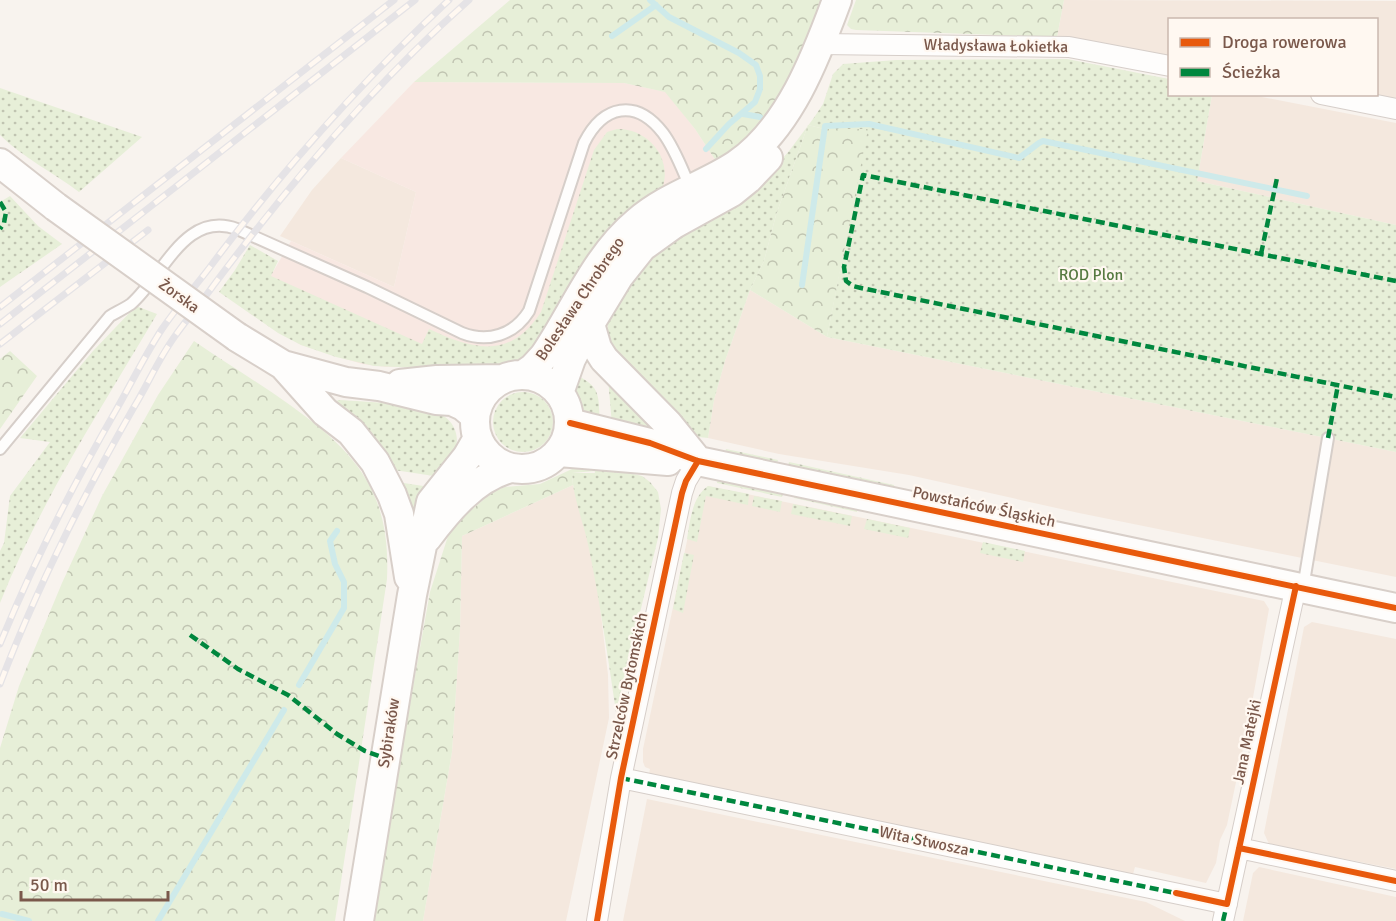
<svg xmlns="http://www.w3.org/2000/svg" width="1396" height="921" font-family="Signika,sans-serif">
<style>
.residential{fill:#f4e8de}
.commercial{fill:#f8e8e2}
.grass{fill:url(#grass-dots)}
.forest{fill:url(#forest-crowns)}
.lines{fill:none;stroke-linecap:round;stroke-linejoin:round}
.stream{stroke:#ceeaea;stroke-width:6}
.lane-casing{stroke:#d6cec9;stroke-width:14}
.street-casing{stroke:#d6cec9;stroke-width:22}
.secondary-casing{stroke:#d8cfc9;stroke-width:32}
.lane{stroke:#fefdfc;stroke-width:10}
.street{stroke:#fefdfc;stroke-width:20}
.secondary{stroke:#fefdfc;stroke-width:28}
.rail-casing{stroke:#e5e3e6;stroke-width:7}
.rail{stroke:#fff8f1;stroke-width:4.5;stroke-dasharray:14;stroke-linecap:butt}
.secondary-bridge-casing{stroke:#d8cfc9;stroke-width:32;stroke-linecap:butt}
.secondary-bridge{stroke:#fefdfc;stroke-width:28}
.quiet{stroke:#00873e;stroke-width:4.5;stroke-dasharray:9 4.5;stroke-linecap:butt}
.cycleway-casing{stroke:#fff8f1;stroke-width:10}
.cycleway{stroke:#e8590c;stroke-width:6}
.labels{text-anchor:middle;dominant-baseline:central;stroke-width:4.5;stroke-linejoin:round;paint-order:stroke}
.street-label{font-size:16px;fill:#7a584b;stroke:#fff8f1}
.park-label{font-size:16px;fill:#567a40;stroke:#fff8f1}
</style>
<defs>
<pattern id="grass-dots" width="8" height="8" patternUnits="userSpaceOnUse" patternTransform="scale(1.5)"><rect width="8" height="8" fill="#e7efd8"/><path d="M2 2h.1M6 6h.1" fill="none" stroke="#c0c4b1" stroke-width="1.8" stroke-linecap="round"/></pattern>
<pattern id="forest-crowns" width="20" height="18" patternUnits="userSpaceOnUse" patternTransform="scale(1.5)"><rect width="20" height="18" fill="#e7efd8"/><path d="M2 6a3 3 0 1 1 6 0M12 15a3 3 0 1 1 6 0" fill="none" stroke="#c0c4b1"/></pattern>
</defs>
<rect width="100%" height="100%" fill="#f8f3ee"/>
<path class="residential" d="M1064,0L1396,1V98L1374,95L1376,94V20H1170L1169,57L1057,37Z
M1212,95H1252L1396,123V225L1197,181Z
M341,158L416,192L394,287L280,236L312,190Z
M750,290L827,337L1396,452V577L1079,513L909,475L779,454L708,438L714,400L725,361Z
M573,485L588,540L599,597L608,675L609,718L566,921H423L452,752L460,630L462,536Z
M708,486L1264,601L1269,609L1248,725L1227,825L1220,840L1216,863L1206,883L1135,867L1133,874L649,774L650,769L645,767L643,762V749L695,503Z
M1312,622L1396,639V869L1269,844L1264,833L1304,627Z
M647,799L1146,902L1185,921H623Z
M1259,867L1396,897V921H1243L1253,873Z"/>
<path class="commercial" d="M414,82L624,83L666,92L695,129L718,164L516,362L498,367H386L362,364L301,345L249,313L291,241L394,287L416,192L341,158Z"/>
<path class="grass" d="M1067,59L1169,79L1170,94L1212,95L1197,181L1396,225V452L827,337L867,129H824L808,125L776,215L764,261L750,290L725,361L714,400L708,438L699,437L615,353C609,341 605,333 609,319L645,260L762,182L789,151L813,119L823,104L833,74L843,64L896,60Z
M0,88L142,137L79,192C53,172 23,158 0,135Z
M617,129C646,128 672,156 663,186L543,337L521,361L498,367L419,368L374,366L336,357L301,345L278,333L219,292L235,270L250,245L278,261L271,276L422,344L429,329C474,350 510,360 541,312L594,150L607,132Z
M10,196L38,226L62,244L0,287V202Z
M136,306L157,314C101,409 41,500 0,603V551L4,543L10,496L50,442L20,438L93,351Z
M576,375C602,387 598,397 600,422C580,411 573,398 576,375Z
M608,378L660,431L612,425Z
M493 422a30 30 0 1 1 60 0a30 30 0 1 1-60 0Z
M339,400C364,402 427,403 445,417C454,423 459,436 456,446C454,456 440,468 434,476L394,470L335,404L336,401Z
M726,449L778,460L777,464L725,453Z
M789,462L894,485L895,489L788,466Z
M594,469L620,471L642,476L650,482L658,492L661,509L658,538L616,712C608,657 600,603 589,549C584,523 573,499 572,473H595Z
M718,478L783,492L782,497L717,483Z
M397,482L430,487L414,517Z
M708,486L749,494L748,505L706,496L697,542L687,539C690,521 692,497 708,486Z
M795,494L858,507L857,512L794,498Z
M754,496L782,501L780,512L752,506Z
M793,504L852,516L850,526L791,514Z
M867,519L910,528L908,538L864,529Z
M983,542L1025,551L1023,562L980,553Z
M684,553L694,555L683,613L673,609Z"/>
<path class="forest" d="M510,0H824L807,45L771,121L718,164L695,129L665,92L624,83L414,82Z
M856,0H1064L1057,37L856,30L851,29L847,25Z
M808,125L824,129H868L827,337L750,290L764,261L776,215Z
M194,341C226,363 259,383 290,405C357,453 391,493 387,579L335,921H0V748L19,686L62,583L102,496L158,395Z
M10,351L37,376L0,429V359Z
M572,469H583L595,471L572,473L573,485L462,536L460,630L452,752L423,921H371L430,592L448,536L458,521L494,491L505,487L540,484Z"/>
<g class="lines">
<path class="stream" d="M650,0L669,17L739,53L756,65L760,76V89L755,102L729,124L706,149
M612,36L656,5
M743,114L760,117
M802,285L825,126L869,124L1019,158L1039,143L1043,141L1307,196
M299,685L344,608V582L335,564L330,541L337,531
M2,914L29,921
M158,921L284,710"/>
<g class="lane-casing">
<path id="lane" d="M0,449L110,316C117,312 125,308 131,304C164,275 185,210 237,229L367,287L462,333C488,343 514,335 529,311L584,143C603,105 636,98 663,133C675,149 682,169 690,187
M1303,588L1328,438"/>
</g>
<g class="street-casing">
<path id="street" d="M820,44L1069,47L1170,66
M1321,94L1396,109
M621,778L1227,904
M1239,848L1396,881
M597,921L621,778L682,493L686,481L698,461
M1223,921L1296,586"/>
</g>
<g class="secondary-casing">
<path id="secondary" d="M0,163L56,207
M590,324L597,348L604,359L668,424L698,461
M237,337L283,365L346,382L379,386L436,400L452,401L463,406L475,416
M283,365L325,412L351,432L375,462L392,495L399,514L409,577
M475 422a47 47 0 1 1 94 0a47 47 0 1 1-94 0Z
M523,375L533,368L544,356C574,312 595,257 637,222C667,196 704,186 736,165C789,129 816,57 837,0
M400,384L437,380L503,379
M559,393L571,359L585,332L619,276L642,247L674,224L732,192L748,179L768,158
M570,423L650,443L698,461L1396,608
M559,452L668,461
M427,538C448,510 475,477 511,468
M359,921L412,595L431,502L467,457L478,438"/>
</g>
<use href="#lane" class="lane"/>
<use href="#street" class="street"/>
<use href="#secondary" class="secondary"/>
<g class="rail-casing">
<path id="rail" d="M0,307L394,0
M0,324L415,0
M0,344L148,230
M0,644C33,563 72,487 115,412C131,384 145,355 162,329C177,307 194,288 210,267C283,169 359,84 449,0
M0,684C37,587 83,496 134,407C148,384 159,358 175,336C187,319 201,303 213,286C290,183 373,85 469,0"/>
</g>
<use href="#rail" class="rail"/>
<g class="secondary-bridge-casing">
<path id="secondary-bridge" d="M56,207L237,337"/>
</g>
<use href="#secondary-bridge" class="secondary-bridge"/>
<path class="quiet" d="M0,202L6,212L4,223L0,229
M1261,254L1277,178
M1396,281L863,175L844,267L846,281L853,286L861,288L1396,397
M1328,438L1338,385
M190,635L238,669L288,695L337,734L365,751L385,758
M621,778L1180,894
M1223,921L1228,900"/>
<g class="cycleway-casing">
<path id="cycleway" d="M570,423L650,443L698,461L1396,608
M1239,848L1396,881
M1176,893L1227,904L1296,586
M597,921L621,778L682,493L686,481L698,461"/>
</g>
<use href="#cycleway" class="cycleway"/>
</g>
<g class="labels">
<g class="street-label">
<text transform="translate(996 46) rotate(1)">Władysława Łokietka</text>
<text transform="translate(179 296) rotate(36)">Żorska</text>
<text transform="translate(580 299) rotate(-56)">Bolesława Chrobrego</text>
<text transform="translate(984 507) rotate(12)">Powstańców Śląskich</text>
<text transform="translate(627 686) rotate(-78)">Strzelców Bytomskich</text>
<text transform="translate(389 733) rotate(-81)">Sybiraków</text>
<text transform="translate(1247 742) rotate(-78)">Jana Matejki</text>
<text transform="translate(924 841) rotate(12)">Wita Stwosza</text>
</g>
<g class="park-label">
<text x="1091" y="275">ROD Plon</text>
</g>
</g>
<rect x="1168" y="18" width="210" height="78" fill="#fff8f1" stroke="#cab8af" stroke-width="1.5"/>
<rect x="1180" y="38" width="30" height="9" fill="#e8590c" stroke="#cab8af" stroke-width="1.5"/>
<text x="1222" y="48" font-size="18" fill="#7a584b">Droga rowerowa</text>
<rect x="1180" y="68" width="30" height="9" fill="#00873e" stroke="#cab8af" stroke-width="1.5"/>
<text x="1222" y="78" font-size="18" fill="#7a584b">Ścieżka</text>
<path d="M21 891v9h147v-9" fill="none" stroke="#7a584b" stroke-width="3"/>
<text x="30" y="891" font-size="18" fill="#7a584b" stroke="#fff8f1" stroke-width="4.5" paint-order="stroke">50 m</text>
</svg>
